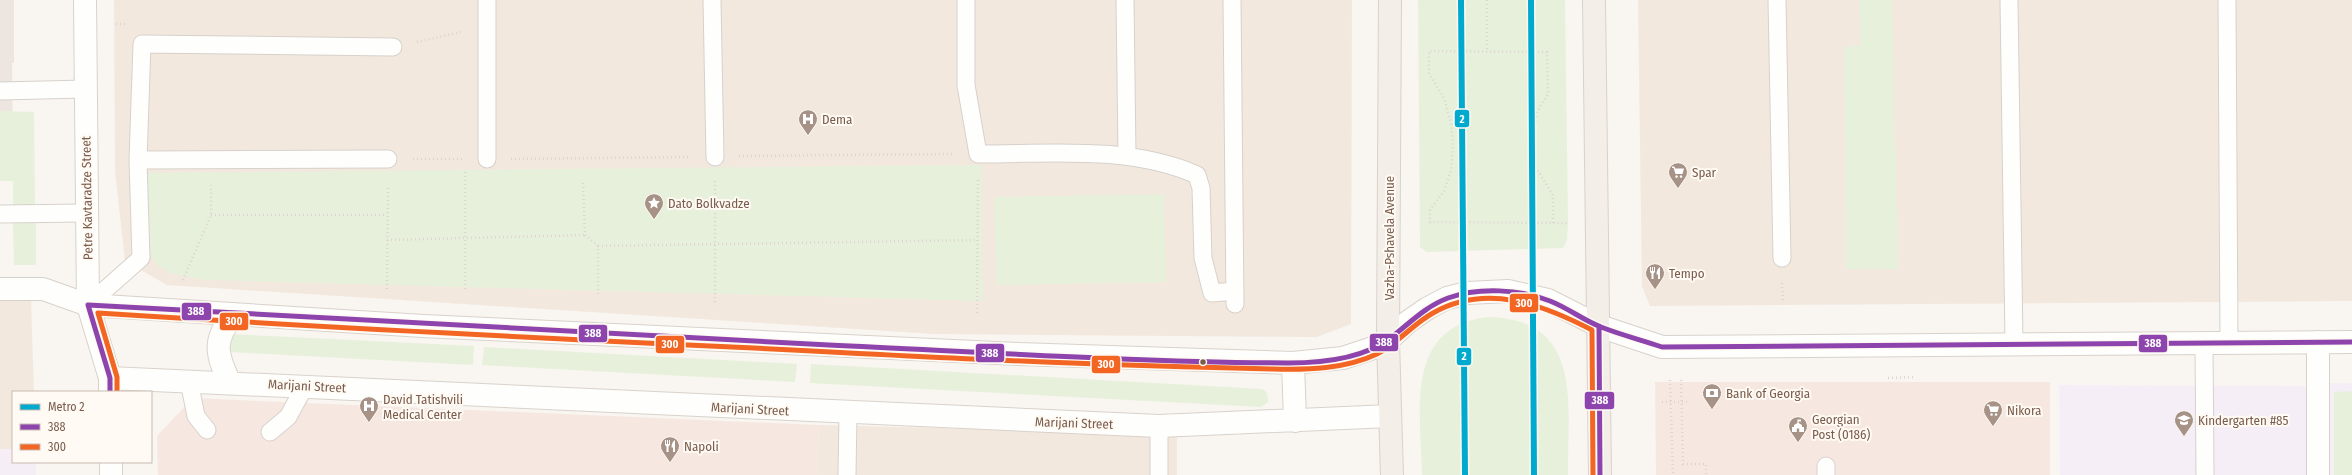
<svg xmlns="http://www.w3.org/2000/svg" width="2352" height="475" font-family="'Fira Sans Condensed',sans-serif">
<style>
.residential{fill:#f2e8de}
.commercial{fill:#f6e8e1}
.industrial{fill:#ede5e0}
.education{fill:#f6eef6}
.green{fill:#e7f0db}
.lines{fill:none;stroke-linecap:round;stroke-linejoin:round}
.lane-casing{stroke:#d7d1cb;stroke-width:19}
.street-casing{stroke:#d7d1cb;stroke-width:24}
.secondary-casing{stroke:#d9d2cb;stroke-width:24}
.primary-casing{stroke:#dad1cc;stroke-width:24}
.path{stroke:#dcd5d0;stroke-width:2.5;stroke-dasharray:1 3;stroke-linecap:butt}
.lane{stroke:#fefefd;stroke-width:17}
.street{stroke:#fefefd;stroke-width:22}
.secondary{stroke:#fefefd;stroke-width:22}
.primary{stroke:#f3eee8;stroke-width:22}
.bus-1-casing{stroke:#fffaf3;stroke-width:8}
.bus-2-casing{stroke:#fffaf3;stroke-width:8}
.bus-1{stroke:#8e44ad;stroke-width:5}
.bus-2{stroke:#f26522;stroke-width:5}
.metro-1-casing{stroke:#fffaf3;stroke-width:9}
.metro-1{stroke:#00a9ce;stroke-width:6}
.bus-dot{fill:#7a5c4d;stroke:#fffaf3;stroke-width:1.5}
.labels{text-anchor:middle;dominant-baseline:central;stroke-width:4;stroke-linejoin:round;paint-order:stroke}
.poi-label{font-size:13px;fill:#7a5c4d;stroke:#fffaf3;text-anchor:start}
.street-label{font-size:13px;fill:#7a5c4d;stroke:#fffaf3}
.line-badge{stroke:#fffaf3;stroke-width:1.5}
.badge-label{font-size:11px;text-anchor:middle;font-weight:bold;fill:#fff}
</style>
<rect width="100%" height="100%" fill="#f9f5f0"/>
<path class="residential" d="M114,0H1352L1351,324L1317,337L935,334L167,285L125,261L115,171Z
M1638,0H2352V301L1650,306L1642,286Z
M0,301H31L34,392H13V449H0Z
M819,425L1177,434V475H817Z"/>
<path class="commercial" d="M1655,382H2050V475H1656Z
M193,398L819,425L817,475H158L157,436Z"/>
<path class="industrial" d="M0,0H14V63H12L13,181H0Z"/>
<path class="education" d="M2330,383H2352V475H2329Z
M2059,385L2308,386L2309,475H2060Z
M0,449H13V462H36V475H0Z"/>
<path class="green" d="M1418,0H1565L1568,223L1567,240L1563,248L1427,252L1420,247Z
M1859,0H1892L1898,269H1846L1844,47L1860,46Z
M0,111L34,112L35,208H13V181H0Z
M982,165L983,301L208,280C184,277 160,275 148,252L146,173Z
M1164,194L1166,282L996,285L994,197Z
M13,221H36V265H14Z
M1489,317C1585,320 1567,406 1568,475H1422C1421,413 1403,326 1489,317Z
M231,334L474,346L473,365L229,352L225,341Z
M484,347L797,364L795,382L482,365Z
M811,364L1262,389C1268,392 1268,396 1268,402L1261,407L810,383Z
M2352,391V475H2334V392Z"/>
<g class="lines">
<g class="lane-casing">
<path id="lane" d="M712,0L715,157
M966,0V85L978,154C1050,154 1129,145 1197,175L1201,188L1203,258L1212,293L1235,291
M1125,0L1127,155
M1232,0L1235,304
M1777,0L1782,258
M2009,0L2014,343
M2227,0L2229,342
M0,91L85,89
M487,159V0
M138,160L388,159
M0,214L87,213
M88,305L141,258L138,160L142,44L393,47
M2204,343L2205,475
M189,381L196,416L207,430
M270,432L288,417L305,386
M1826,466V475
M847,475L848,414
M1159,475V426"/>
</g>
<g class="street-casing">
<path id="street" d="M0,289H43L88,305
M2318,342V475"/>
</g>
<g class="secondary-casing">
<path id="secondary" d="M85,0L88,305L110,378V392
M88,305L423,326L1018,354L1293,363L1343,358L1373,348L1388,340L1409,321L1428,308L1447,298L1467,293L1508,291L1548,300L1599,326L1662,347L2352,342
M1293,363L1295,421
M110,378L1159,426L1390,416
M230,383C216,354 212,339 235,314
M111,475V462"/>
</g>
<g class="primary-casing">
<path id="primary" d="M1390,0L1388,340L1392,475
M1594,0L1600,475"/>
</g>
<path class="path" d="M1487,0V51
M116,24H126
M417,42L461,32
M739,156L952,154
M413,159H462
M511,159L690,157
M465,172V292
M715,181V302
M583,183L585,235L598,246V297
M211,215H387
M1553,223V195L1535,166L1531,148L1537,112L1548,94L1547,52L1429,51V74L1444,98L1451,123L1453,145L1451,170L1444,191L1430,210V222L1568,223
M387,240L585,235
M598,246L978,240
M183,280L211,215V185
M1782,283L1783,302
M387,289L388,185
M977,313L978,180
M1888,378L1913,377
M1670,380L1673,475
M1681,380L1683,464H1706V475
M1662,402H1687"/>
<use href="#lane" class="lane"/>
<use href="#street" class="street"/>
<use href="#secondary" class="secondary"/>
<use href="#primary" class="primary"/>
<g class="bus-1-casing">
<path id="bus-1" d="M1599,326L1600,475
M110,392V378L88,305C335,320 582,333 829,345C981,352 1135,362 1288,363C1320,363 1362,359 1389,339C1408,325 1424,307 1448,298C1478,287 1521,289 1550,301C1568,308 1583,320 1601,327C1621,335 1642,340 1662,347L2352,342"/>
</g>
<g class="bus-2-casing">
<path id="bus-2" d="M117,392V377L98,313C316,327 535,338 754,348C927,357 1100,366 1273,369C1308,370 1345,369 1377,354C1398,343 1413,324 1433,313C1486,283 1542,304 1592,330L1593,475"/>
</g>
<use href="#bus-1" class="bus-1"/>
<use href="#bus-2" class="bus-2"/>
<g class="metro-1-casing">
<path id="metro-1" d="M1461,0L1465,475
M1531,0L1534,475"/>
</g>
<use href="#metro-1" class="metro-1"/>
</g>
<defs>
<g id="hospital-pin" transform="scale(1)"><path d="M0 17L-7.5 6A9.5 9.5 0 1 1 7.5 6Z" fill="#a69286" stroke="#fffaf3"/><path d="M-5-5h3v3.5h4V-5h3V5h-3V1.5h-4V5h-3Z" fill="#fff"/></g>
<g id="supermarket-pin" transform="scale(1)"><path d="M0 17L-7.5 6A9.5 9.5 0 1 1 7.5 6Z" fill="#a69286" stroke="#fffaf3"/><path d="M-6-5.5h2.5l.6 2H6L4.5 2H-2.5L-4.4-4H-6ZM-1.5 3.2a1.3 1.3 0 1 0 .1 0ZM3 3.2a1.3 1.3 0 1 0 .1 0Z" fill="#fff"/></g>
<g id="sight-pin" transform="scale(1)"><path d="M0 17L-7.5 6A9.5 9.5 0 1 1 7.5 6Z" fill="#a69286" stroke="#fffaf3"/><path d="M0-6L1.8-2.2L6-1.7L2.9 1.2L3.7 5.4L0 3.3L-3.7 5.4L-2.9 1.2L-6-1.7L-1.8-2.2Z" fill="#fff"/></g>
<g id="restaurant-pin" transform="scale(1)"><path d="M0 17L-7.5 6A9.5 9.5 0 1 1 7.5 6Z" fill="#a69286" stroke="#fffaf3"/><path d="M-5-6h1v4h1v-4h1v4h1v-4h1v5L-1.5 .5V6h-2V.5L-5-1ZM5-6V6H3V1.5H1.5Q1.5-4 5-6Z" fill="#fff"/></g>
<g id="bank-pin" transform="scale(1)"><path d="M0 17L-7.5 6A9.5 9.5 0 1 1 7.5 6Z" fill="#a69286" stroke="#fffaf3"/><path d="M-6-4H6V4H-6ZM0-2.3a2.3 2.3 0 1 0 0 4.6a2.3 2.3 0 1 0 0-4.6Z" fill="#fff"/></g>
<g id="school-pin" transform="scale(1)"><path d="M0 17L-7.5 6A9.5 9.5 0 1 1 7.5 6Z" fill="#a69286" stroke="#fffaf3"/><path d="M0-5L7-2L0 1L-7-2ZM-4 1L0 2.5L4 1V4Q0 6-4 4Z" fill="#fff"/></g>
<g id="civic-pin" transform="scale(1)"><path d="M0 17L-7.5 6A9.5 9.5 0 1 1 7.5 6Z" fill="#a69286" stroke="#fffaf3"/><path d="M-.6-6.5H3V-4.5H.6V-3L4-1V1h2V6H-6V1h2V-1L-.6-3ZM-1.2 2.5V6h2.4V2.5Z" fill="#fff"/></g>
</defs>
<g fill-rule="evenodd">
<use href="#hospital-pin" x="808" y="119"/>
<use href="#supermarket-pin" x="1678" y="172"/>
<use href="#sight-pin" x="654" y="203"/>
<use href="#restaurant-pin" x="1655" y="273"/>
<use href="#bank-pin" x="1712" y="393"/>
<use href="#hospital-pin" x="369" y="406"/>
<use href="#supermarket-pin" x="1993" y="410"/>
<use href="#school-pin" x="2184" y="420"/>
<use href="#civic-pin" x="1798" y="426"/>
<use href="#restaurant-pin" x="670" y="446"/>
</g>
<circle class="bus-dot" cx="1203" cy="362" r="3.5"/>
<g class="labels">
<g class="poi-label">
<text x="822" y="119">Dema</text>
<text x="1692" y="172">Spar</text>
<text x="668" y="203">Dato Bolkvadze</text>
<text x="1669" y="273">Tempo</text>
<text x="1726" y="393">Bank of Georgia</text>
<text x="383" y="399">David Tatishvili<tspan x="383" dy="15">Medical Center</tspan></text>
<text x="2007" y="410">Nikora</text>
<text x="1812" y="419">Georgian<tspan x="1812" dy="15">Post (0186)</tspan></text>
<text x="2198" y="420">Kindergarten #85</text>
<text x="684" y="446">Napoli</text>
</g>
<g class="street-label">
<text transform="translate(87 198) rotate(-91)">Petre Kavtaradze Street</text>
<text transform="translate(1389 238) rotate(-90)">Vazha-Pshavela Avenue</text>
<text transform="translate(307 386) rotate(3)">Marijani Street</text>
<text transform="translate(750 409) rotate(3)">Marijani Street</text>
<text transform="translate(1074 423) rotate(2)">Marijani Street</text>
</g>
</g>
<g class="line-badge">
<rect x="1454" y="109" width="16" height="19" rx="4" fill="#00a9ce"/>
<rect x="1509" y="293" width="30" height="20" rx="4" fill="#f26522"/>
<rect x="181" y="302" width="31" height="19" rx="4" fill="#8e44ad"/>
<rect x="219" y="312" width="30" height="19" rx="4" fill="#f26522"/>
<rect x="578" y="324" width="30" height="19" rx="4" fill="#8e44ad"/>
<rect x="1369" y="333" width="30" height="19" rx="4" fill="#8e44ad"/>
<rect x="2138" y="334" width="30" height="19" rx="4" fill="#8e44ad"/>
<rect x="655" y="335" width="30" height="19" rx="4" fill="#f26522"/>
<rect x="975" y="343" width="30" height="20" rx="4" fill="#8e44ad"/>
<rect x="1456" y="347" width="16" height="19" rx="4" fill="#00a9ce"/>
<rect x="1091" y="355" width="30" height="19" rx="4" fill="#f26522"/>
<rect x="1584" y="391" width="31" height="19" rx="4" fill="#8e44ad"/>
</g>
<g class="badge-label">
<text x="1462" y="123">2</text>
<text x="1524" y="307">300</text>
<text x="196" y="315">388</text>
<text x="234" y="325">300</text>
<text x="593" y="337">388</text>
<text x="1384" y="346">388</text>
<text x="2153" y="347">388</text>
<text x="670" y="348">300</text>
<text x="990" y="357">388</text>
<text x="1464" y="360">2</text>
<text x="1106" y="368">300</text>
<text x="1600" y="404">388</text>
</g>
<rect x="12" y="391" width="140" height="72" fill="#fffaf3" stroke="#cabbb1"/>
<rect x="20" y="404" width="20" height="6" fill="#00a9ce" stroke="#cabbb1"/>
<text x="48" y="411" font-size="12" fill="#7a5c4d">Metro 2</text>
<rect x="20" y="424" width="20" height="6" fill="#8e44ad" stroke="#cabbb1"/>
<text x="48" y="431" font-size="12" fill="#7a5c4d">388</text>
<rect x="20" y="444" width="20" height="6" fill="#f26522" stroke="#cabbb1"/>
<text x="48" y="451" font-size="12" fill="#7a5c4d">300</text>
</svg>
